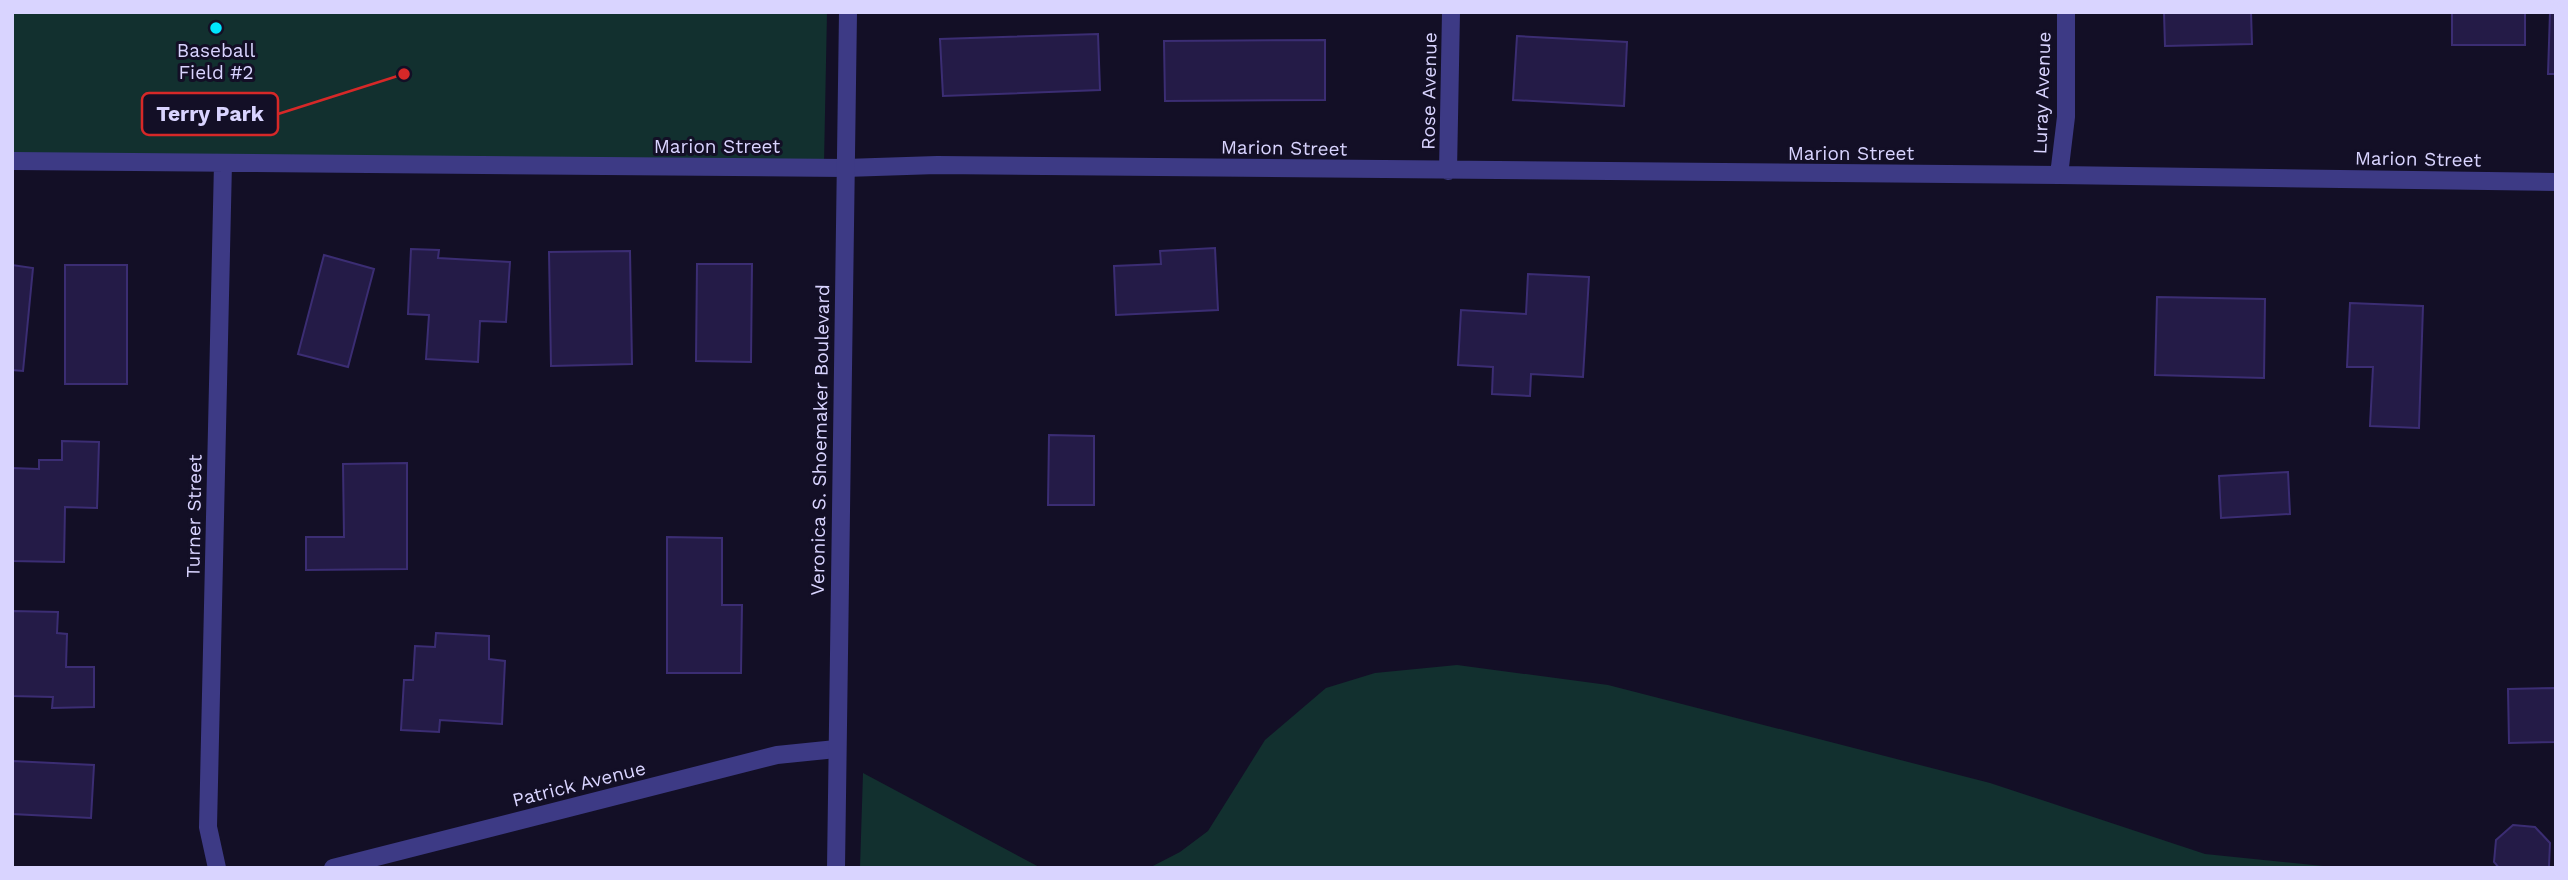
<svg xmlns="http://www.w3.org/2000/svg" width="2568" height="880" font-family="'Work Sans',sans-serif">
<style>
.green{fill:#12302f}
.building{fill:#241b47;stroke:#3b2d73;stroke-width:2}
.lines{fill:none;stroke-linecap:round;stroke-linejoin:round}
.minor{stroke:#3d3a85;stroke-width:18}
.tertiary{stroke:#3d3a85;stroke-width:18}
.poi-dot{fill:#00e5ff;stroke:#130f26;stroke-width:2.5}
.labels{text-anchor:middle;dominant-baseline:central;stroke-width:6;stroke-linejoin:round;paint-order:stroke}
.poi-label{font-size:19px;fill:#d9d4ff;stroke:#130f26}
.street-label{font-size:19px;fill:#d9d4ff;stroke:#130f26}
.leader{fill:none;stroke:#d62828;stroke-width:2.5}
.callout-dot{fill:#d62828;stroke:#130f26;stroke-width:2.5}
.callout{fill:#130f26;stroke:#d62828;stroke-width:2.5}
.callout-label{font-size:21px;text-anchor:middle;font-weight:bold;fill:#d9d4ff}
</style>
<rect width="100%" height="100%" fill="#130f26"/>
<path class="green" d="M12,12H827L824,163L12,153Z
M1457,665L1608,685L1990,783L2205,854L2343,868H1149L1180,852L1208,831L1265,740L1326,688L1375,673Z
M863,773L1041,868H860Z"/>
<path class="building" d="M2164,12H2251L2252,44L2165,46Z
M2452,12H2525V45H2452Z
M2550,12H2556V74H2548Z
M1098,34L1100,90L943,96L940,39Z
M1517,36L1627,42L1624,106L1513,100Z
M1325,40V100L1165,101L1164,41Z
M1215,248L1218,310L1116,315L1114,266L1161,264L1160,251Z
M411,249L439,250L438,258L510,262L506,322L480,321L478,362L426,359L429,315L408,314Z
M630,251L632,364L551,366L549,252Z
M324,255L374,269L348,367L298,354Z
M697,264H752L751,362L696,361Z
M12,265L33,268L23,371L12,370Z
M65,265H127V384H65Z
M1528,274L1589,277L1583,377L1531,374L1530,396L1492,394L1493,367L1458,365L1461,310L1526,314Z
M2157,297L2265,299L2264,378L2155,375Z
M2350,303L2423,306L2419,428L2370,426L2373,367H2347Z
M1049,435L1094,436V505H1048Z
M62,441L99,442L97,508L65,507L64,562L12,561V468L39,469V460H62Z
M407,463V569L306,570V537H344L343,464Z
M2288,472L2290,514L2221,518L2219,476Z
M667,537L722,538V605H742L741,673H667Z
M12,611L58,612L57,633L67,634L66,667H94V707L52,708L53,697L12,696Z
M436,633L489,636V659L505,661L502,724L440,720L439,732L401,730L404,680H413L415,646L435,647Z
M2556,688V742L2509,743L2508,689Z
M12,761L94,765L91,818L12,814Z
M2513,825L2535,827L2550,843L2549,866L2546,868H2499L2494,862L2496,840Z"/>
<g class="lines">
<path class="minor" d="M12,161L845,168L937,165L2059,175L2556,182
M1448,171L1451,12
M2059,175L2066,117V12
M217,868L208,827L223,163
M333,868L777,755L836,749"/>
<path class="tertiary" d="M836,868L848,12"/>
</g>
<circle class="poi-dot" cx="216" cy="28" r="7"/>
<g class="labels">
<g class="poi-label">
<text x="216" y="50">Baseball<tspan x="216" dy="22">Field #2</tspan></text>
</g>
<g class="street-label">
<text transform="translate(1429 91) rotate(-89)">Rose Avenue</text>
<text transform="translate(2042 93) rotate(-88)">Luray Avenue</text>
<text x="717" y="146">Marion Street</text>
<text transform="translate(1284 148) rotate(1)">Marion Street</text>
<text x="1851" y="153">Marion Street</text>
<text transform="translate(2418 159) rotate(1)">Marion Street</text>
<text transform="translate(820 440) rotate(-89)">Veronica S. Shoemaker Boulevard</text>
<text transform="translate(194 516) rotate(-89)">Turner Street</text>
<text transform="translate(579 784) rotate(-14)">Patrick Avenue</text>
</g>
</g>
<path class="leader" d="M404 74L278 114"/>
<circle class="callout-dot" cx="404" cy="74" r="7"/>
<rect class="callout" x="142" y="93" width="136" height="42" rx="7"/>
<g class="callout-label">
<text x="210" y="121">Terry Park</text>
</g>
<rect width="2568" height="880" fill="none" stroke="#d9d4ff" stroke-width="28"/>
</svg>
